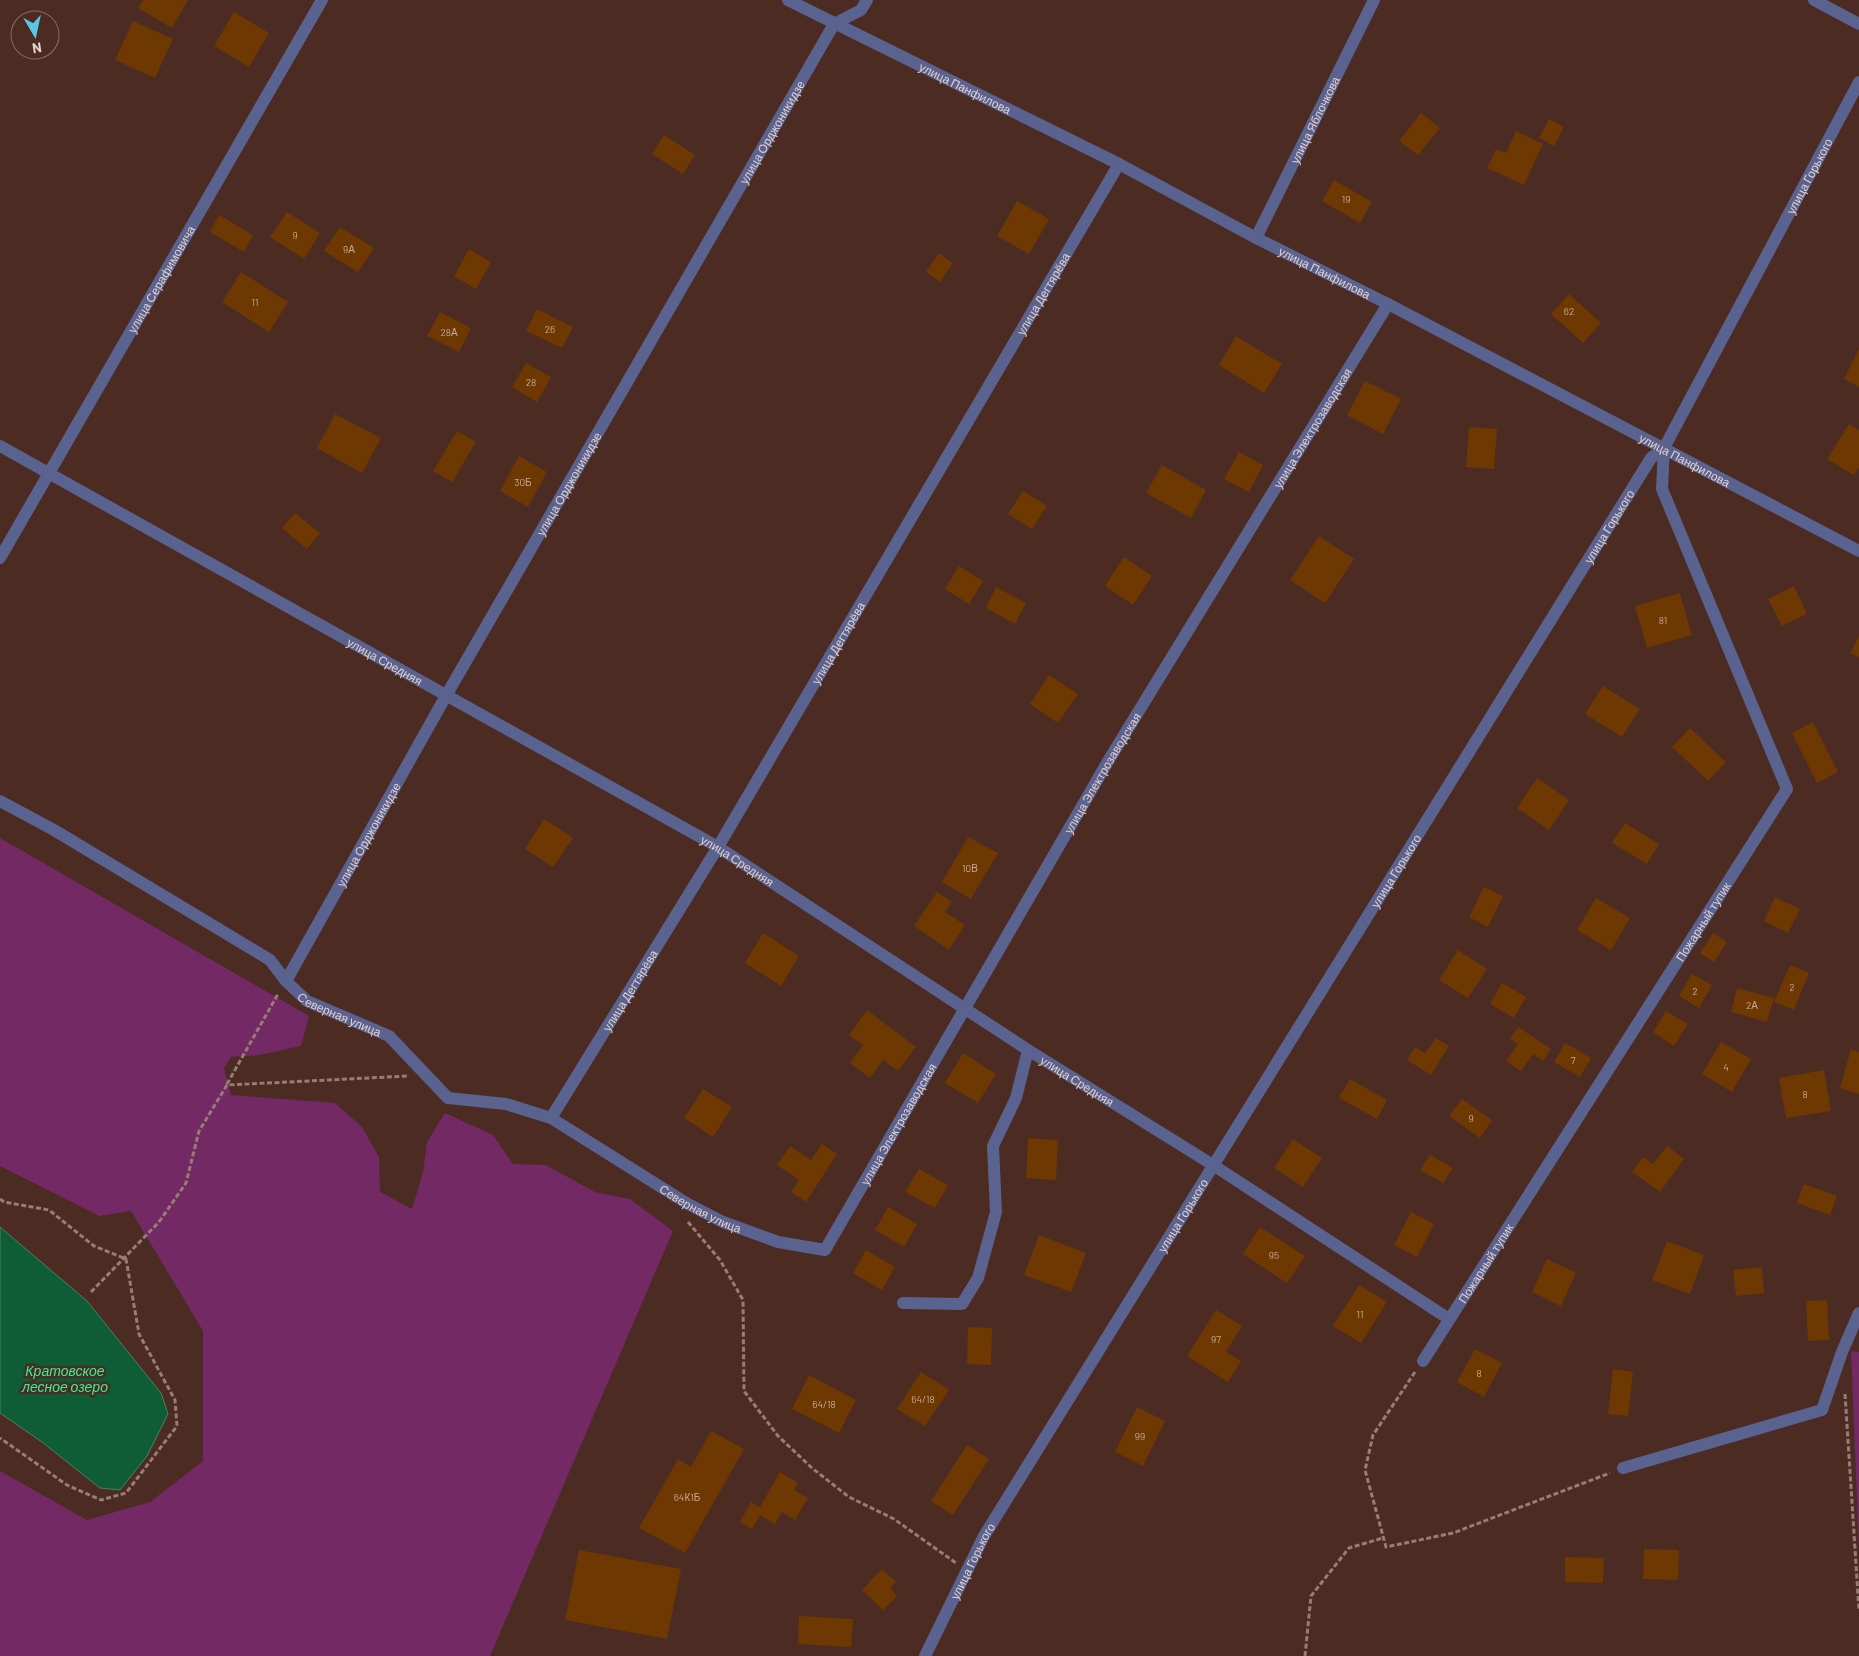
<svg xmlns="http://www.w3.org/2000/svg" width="1859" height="1656" font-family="Barlow,sans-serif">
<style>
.green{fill:#732964}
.water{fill:#0e5d37;stroke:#4e8063}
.building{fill:#6e3803}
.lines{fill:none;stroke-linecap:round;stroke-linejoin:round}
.path{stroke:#987d76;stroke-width:3;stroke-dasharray:5 2.5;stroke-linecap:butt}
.minor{stroke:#5a628f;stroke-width:12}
.labels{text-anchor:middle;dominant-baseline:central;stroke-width:5;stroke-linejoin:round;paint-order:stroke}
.number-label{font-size:10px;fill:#c7aa98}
.street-label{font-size:12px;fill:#e5d0ca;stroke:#4b2b22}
.water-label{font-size:14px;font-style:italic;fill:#37f097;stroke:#4b2b22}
</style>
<rect width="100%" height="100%" fill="#4b2b22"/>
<path class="green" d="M0,838L309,1016L301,1046L260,1055L231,1057L224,1068L231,1095L335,1103L362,1127L379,1157L380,1192L412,1209L423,1172L427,1142L445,1113L493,1135L513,1164L546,1165L595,1192L630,1199L673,1231L490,1656H0V1471L87,1520L150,1502L203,1461V1331L131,1211L99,1216L0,1166Z
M1851,1351L1859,1352V1549Z"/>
<path class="water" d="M0,1227L87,1301L161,1393L168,1414L147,1456L120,1490L100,1488L42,1442L0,1413Z"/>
<path class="building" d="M143,0H188L172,28L138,8Z
M234,12L269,33L249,67L214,46Z
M133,21L173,39L155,78L115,60Z
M1421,113L1440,128L1418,155L1399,141Z
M1549,119L1564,127L1554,146L1539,138Z
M1516,131L1543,144L1524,185L1487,168L1496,149L1506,153Z
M664,135L695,155L683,174L652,154Z
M1334,180L1372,202L1360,223L1322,201Z
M1017,201L1049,219L1029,254L997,236Z
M287,212L320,233L304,259L270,237Z
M219,215L253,235L244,252L210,232Z
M340,227L374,248L358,272L324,251Z
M469,249L491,262L476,289L454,276Z
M939,253L953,263L940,282L926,272Z
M241,272L288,302L269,332L222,302Z
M1569,294L1601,323L1583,343L1551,314Z
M537,309L573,327L562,348L526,331Z
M440,312L471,328L459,352L427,336Z
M1236,336L1282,364L1264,393L1219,365Z
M1859,349V387L1844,379Z
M526,363L551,377L537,402L512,387Z
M1365,381L1401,399L1383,434L1347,415Z
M335,414L381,438L362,473L317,448Z
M1849,424L1859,430V467L1854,475L1827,459Z
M1469,427L1497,429L1494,469L1466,467Z
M457,431L476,442L452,482L433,471Z
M1239,452L1263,465L1249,492L1224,479Z
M519,456L547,472L528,507L500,491Z
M1162,465L1206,490L1191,518L1146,493Z
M1023,491L1047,506L1032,529L1008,514Z
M295,513L320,533L307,549L282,528Z
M1319,536L1354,559L1325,603L1290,580Z
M1124,557L1152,576L1133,605L1105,586Z
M959,566L983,581L969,604L945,589Z
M1794,586L1807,614L1782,626L1768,599Z
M996,587L1026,603L1015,624L986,608Z
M1680,593L1692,635L1647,648L1635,606Z
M1859,636V657L1850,653Z
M1049,675L1078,694L1058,723L1030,704Z
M1603,686L1640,709L1622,737L1585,714Z
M1813,722L1838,772L1817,783L1792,733Z
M1690,728L1726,762L1708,781L1672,747Z
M1537,778L1569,800L1549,830L1517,808Z
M544,819L573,838L553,867L525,849Z
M1625,823L1659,844L1647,864L1612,843Z
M968,837L998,853L971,899L942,882Z
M1484,887L1503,896L1488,927L1469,917Z
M937,892L952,902L945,912L965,925L949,950L914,926Z
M1775,897L1800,909L1788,933L1764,921Z
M1596,898L1630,918L1611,950L1577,930Z
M763,933L799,956L781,986L745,963Z
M1713,933L1727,942L1714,962L1700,953Z
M1458,950L1487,969L1468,998L1439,980Z
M1790,965L1809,973L1794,1010L1774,1002Z
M1692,974L1712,985L1699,1008L1679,996Z
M1502,983L1526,997L1514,1018L1490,1004Z
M1737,988L1774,998L1767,1022L1731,1012Z
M867,1010L916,1047L898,1071L883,1060L870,1078L850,1063L863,1045L849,1035Z
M1666,1011L1688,1024L1674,1046L1653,1032Z
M1518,1027L1551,1049L1543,1061L1533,1054L1521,1071L1506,1061L1518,1044L1510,1039Z
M1436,1038L1449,1046L1431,1075L1407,1060L1415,1047L1425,1053Z
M1721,1042L1751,1059L1732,1092L1702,1074Z
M1565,1043L1591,1058L1580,1077L1554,1062Z
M1851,1049L1859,1052V1094L1840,1088Z
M963,1053L996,1074L978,1103L945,1083Z
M1824,1070L1831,1111L1786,1118L1779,1078Z
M1350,1079L1387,1100L1377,1119L1339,1098Z
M703,1089L732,1107L713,1137L684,1118Z
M1462,1099L1492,1120L1480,1138L1449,1116Z
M1028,1138L1058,1140L1056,1180L1026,1178Z
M1293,1139L1322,1158L1303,1187L1274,1168Z
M822,1144L837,1154L806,1202L791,1192L799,1180L777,1165L790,1146L811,1160Z
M1667,1146L1684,1159L1660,1192L1632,1172L1643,1157L1653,1164Z
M1430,1155L1453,1168L1443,1183L1420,1170Z
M919,1169L948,1185L935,1208L905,1192Z
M1804,1184L1837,1196L1830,1215L1797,1203Z
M888,1207L917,1224L904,1247L875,1230Z
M1411,1212L1434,1224L1417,1257L1394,1245Z
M1260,1227L1305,1256L1287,1283L1243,1254Z
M1039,1235L1086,1253L1071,1292L1024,1275Z
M1667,1241L1704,1255L1690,1294L1652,1280Z
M866,1250L895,1267L882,1290L853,1273Z
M1547,1259L1576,1273L1561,1306L1532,1292Z
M1762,1267L1764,1293L1736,1296L1733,1270Z
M1359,1285L1387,1302L1361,1343L1333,1326Z
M1827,1300L1829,1340L1808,1341L1806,1301Z
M1216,1310L1242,1326L1226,1352L1241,1361L1228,1382L1187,1356Z
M968,1327L992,1328L991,1365L967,1364Z
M1475,1349L1502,1363L1484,1397L1457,1382Z
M1613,1369L1633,1372L1628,1416L1608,1414Z
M921,1372L949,1390L925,1426L897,1409Z
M809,1375L856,1400L839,1433L792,1409Z
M1137,1407L1165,1421L1143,1466L1115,1452Z
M711,1431L744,1449L685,1553L639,1528L678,1459L691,1467Z
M967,1445L989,1459L953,1515L931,1501Z
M780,1472L798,1483L794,1490L808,1498L795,1520L782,1512L775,1524L760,1515L752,1529L740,1522L751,1502L760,1507Z
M1644,1549L1679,1550L1678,1580L1643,1579Z
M579,1550L681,1569L667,1639L565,1620Z
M1565,1557L1604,1558L1603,1583L1565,1582Z
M882,1569L896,1582L890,1588L897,1596L883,1610L862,1590Z
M799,1616L853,1619L851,1647L798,1644Z"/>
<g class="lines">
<path class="path" d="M227,1084L278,994
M0,1199L4,1202L49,1210L94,1246L126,1259L139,1334L175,1400L177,1426L126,1493L101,1500L67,1485L0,1438
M688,1222L720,1260L743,1300L744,1391L778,1436L812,1468L849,1497L894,1519L956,1563
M91,1292L159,1222L186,1183L199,1131L227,1085L407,1076
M1415,1372L1373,1435L1365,1470L1386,1547L1453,1533L1610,1473
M1845,1394L1859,1611
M1305,1656L1311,1596L1349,1548L1383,1538"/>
<g class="minor">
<path id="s1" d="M788,0L1119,164L1256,238L1388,304L1859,551"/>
<path d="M1814,0L1859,24"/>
<path id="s2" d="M1256,238L1374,0"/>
<path id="s3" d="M0,446L718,847L1028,1050L1213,1165L1449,1319"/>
<path id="s4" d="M0,558L322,0"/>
<path id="s5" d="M0,801L54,830L270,960L286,981L307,1001L389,1036L448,1098L506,1104L551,1118L688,1204L723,1222L778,1242L825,1250L1107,763L1388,304"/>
<path id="s6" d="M286,981L447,694L834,24L861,10L867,0"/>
<path id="s7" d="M551,1118L718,847L1119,164"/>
<path d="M903,1303L962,1304L978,1278L996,1212L993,1146L1016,1098L1028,1050"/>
<path id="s8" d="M1423,1361L1787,789L1662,489L1664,448"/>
<path d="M1623,1468L1822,1410L1842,1352L1859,1313"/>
<path id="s9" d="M925,1656L984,1536L1651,458L1664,448L1859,82"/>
</g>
</g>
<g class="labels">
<g class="number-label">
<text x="1346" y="199">19</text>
<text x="295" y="235">9</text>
<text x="349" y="249">9А</text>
<text x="255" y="302">11</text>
<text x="1569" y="311">62</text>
<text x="550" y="329">26</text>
<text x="449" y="332">28А</text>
<text x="531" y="382">28</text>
<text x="523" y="482">30Б</text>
<text x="1663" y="620">81</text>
<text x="970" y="868">10В</text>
<text x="1792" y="987">2</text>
<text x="1695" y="991">2</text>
<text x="1752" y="1005">2А</text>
<text x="1573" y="1060">7</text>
<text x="1726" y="1067">4</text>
<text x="1805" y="1094">8</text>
<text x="1471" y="1118">9</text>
<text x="1274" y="1255">95</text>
<text x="1360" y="1314">11</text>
<text x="1216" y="1339">97</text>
<text x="1479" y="1373">8</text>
<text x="923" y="1399">64/18</text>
<text x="824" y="1404">64/18</text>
<text x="1140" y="1436">99</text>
<text x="687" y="1497">64К1Б</text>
</g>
<g class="street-label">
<text stroke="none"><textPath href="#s1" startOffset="198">улица Панфилова</textPath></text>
<text stroke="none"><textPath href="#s2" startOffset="132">улица Яблочкова</textPath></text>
<text stroke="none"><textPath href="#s6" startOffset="978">улица Орджоникидзе</textPath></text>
<text stroke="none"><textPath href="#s9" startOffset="1726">улица Горького</textPath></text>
<text stroke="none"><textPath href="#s1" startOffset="602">улица Панфилова</textPath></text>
<text stroke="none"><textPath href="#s4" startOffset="322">улица Серафимовича</textPath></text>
<text stroke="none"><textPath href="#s7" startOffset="960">улица Дегтярёва</textPath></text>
<text stroke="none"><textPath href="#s5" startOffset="1912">улица Электрозаводская</textPath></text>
<text stroke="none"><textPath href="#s1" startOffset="1008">улица Панфилова</textPath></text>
<text stroke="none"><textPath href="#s6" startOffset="572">улица Орджоникидзе</textPath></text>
<text stroke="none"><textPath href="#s9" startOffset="1321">улица Горького</textPath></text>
<text stroke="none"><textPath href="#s7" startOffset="555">улица Дегтярёва</textPath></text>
<text stroke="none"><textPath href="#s3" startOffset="441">улица Средняя</textPath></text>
<text stroke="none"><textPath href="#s5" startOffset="1508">улица Электрозаводская</textPath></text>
<text stroke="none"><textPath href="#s6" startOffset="168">улица Орджоникидзе</textPath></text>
<text stroke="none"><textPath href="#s3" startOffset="846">улица Средняя</textPath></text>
<text stroke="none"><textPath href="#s9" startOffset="916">улица Горького</textPath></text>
<text stroke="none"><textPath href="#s8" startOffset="521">Пожарный тупик</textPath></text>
<text stroke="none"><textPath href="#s7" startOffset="150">улица Дегтярёва</textPath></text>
<text stroke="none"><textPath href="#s5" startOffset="404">Северная улица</textPath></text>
<text stroke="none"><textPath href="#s3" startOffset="1251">улица Средняя</textPath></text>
<text stroke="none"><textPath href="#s5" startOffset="1102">улица Электрозаводская</textPath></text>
<text stroke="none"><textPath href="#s5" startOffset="824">Северная улица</textPath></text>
<text stroke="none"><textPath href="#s9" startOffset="511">улица Горького</textPath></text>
<text stroke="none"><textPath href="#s8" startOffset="116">Пожарный тупик</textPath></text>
<text stroke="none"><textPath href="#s9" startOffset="106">улица Горького</textPath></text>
</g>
<g class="water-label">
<text x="65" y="1370">Кратовское<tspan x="65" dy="16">лесное озеро</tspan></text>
</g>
</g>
<g transform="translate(35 35) rotate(171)"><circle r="24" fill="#4b2b22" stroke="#896d65"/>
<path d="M0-4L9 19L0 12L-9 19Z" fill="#58c9e4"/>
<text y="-8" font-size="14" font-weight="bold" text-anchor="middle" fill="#e5d0ca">N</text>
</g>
</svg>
